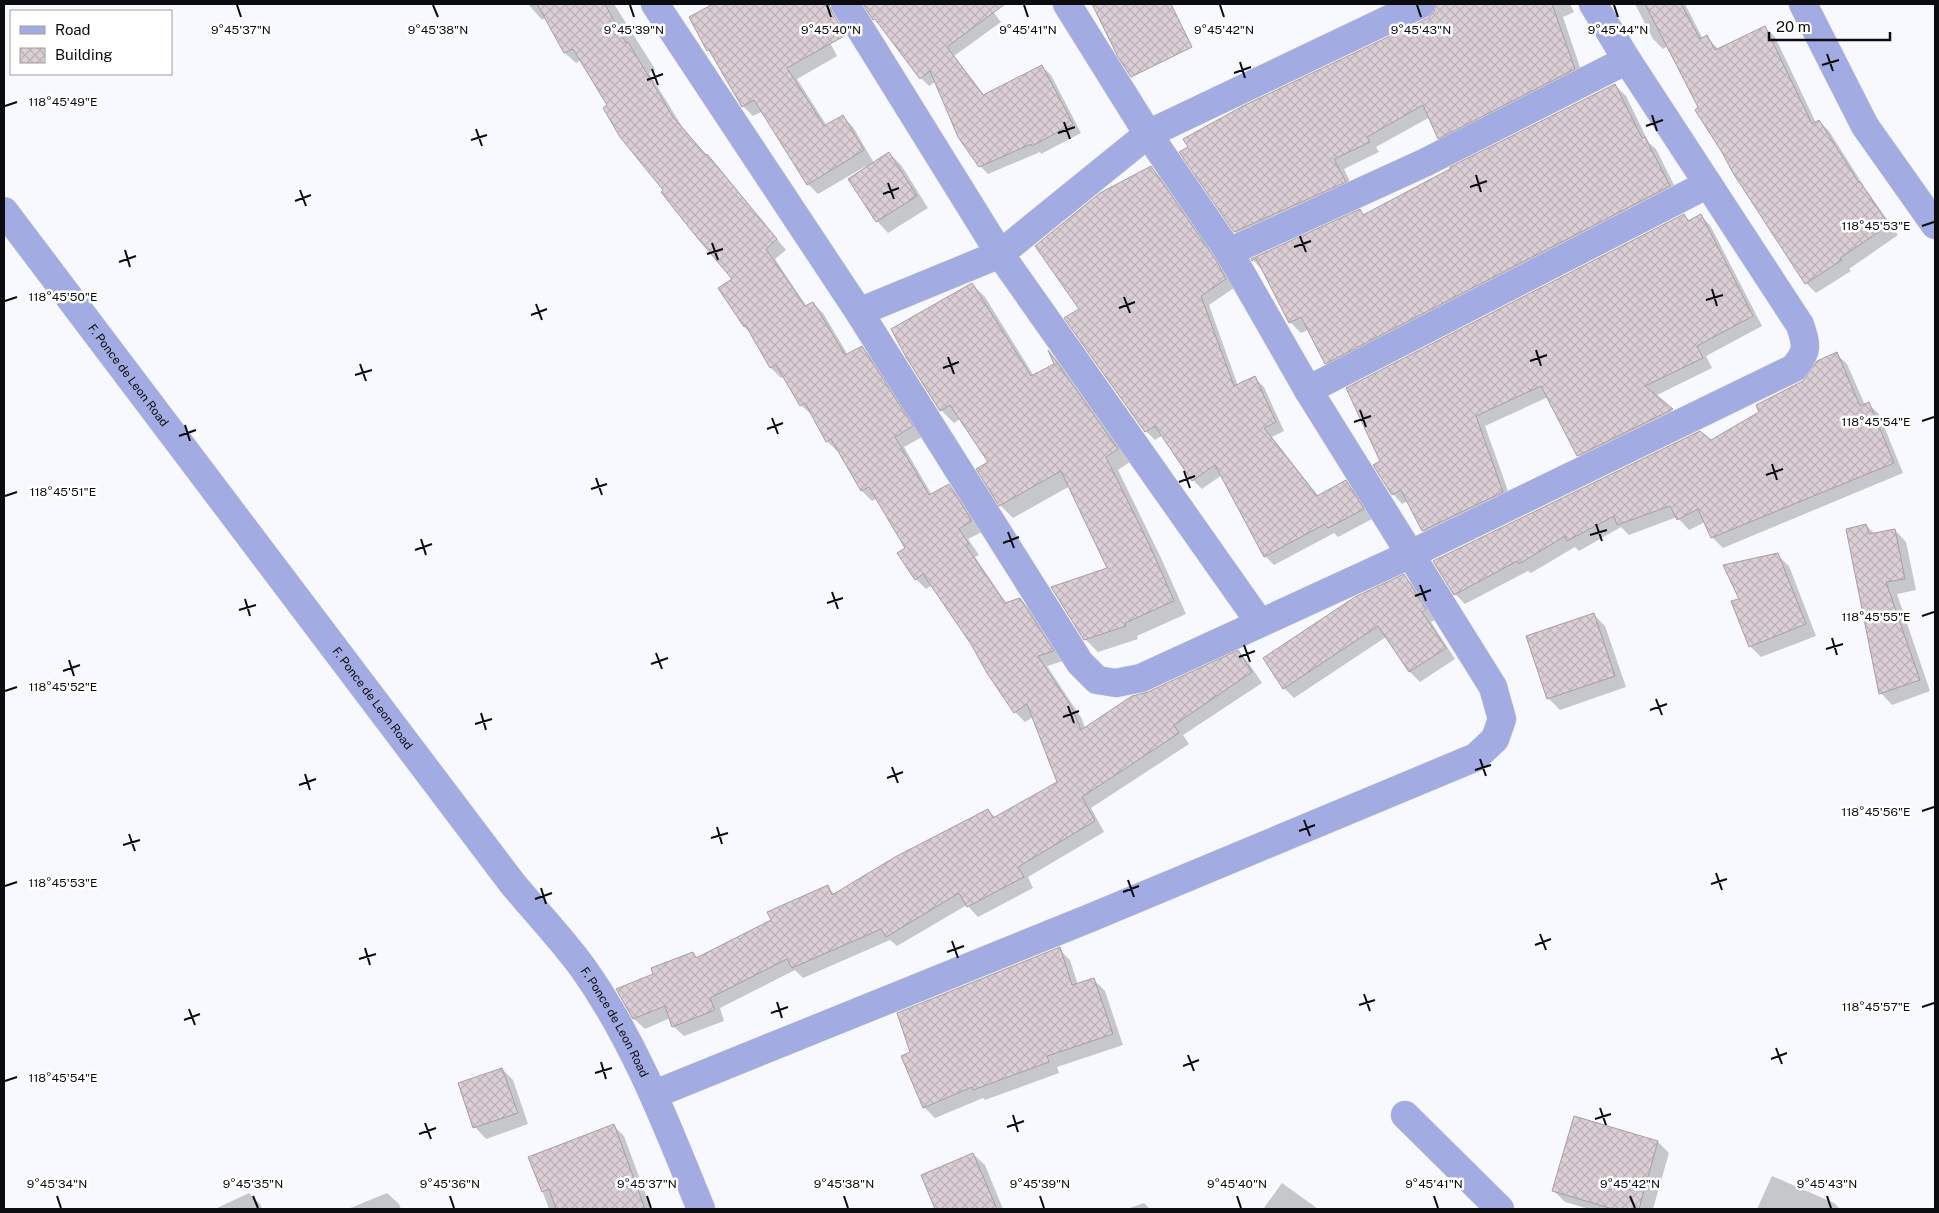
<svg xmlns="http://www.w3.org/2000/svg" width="1939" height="1213" font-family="'Public Sans',sans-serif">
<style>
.shadow{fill:#0003}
.building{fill:url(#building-cross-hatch);stroke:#a89da3}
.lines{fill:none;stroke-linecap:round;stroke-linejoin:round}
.minor-casing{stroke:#d2d3d8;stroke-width:29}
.minor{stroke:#a2abe2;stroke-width:28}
.ticks{fill:none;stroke:#0b0c0f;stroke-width:2}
.labels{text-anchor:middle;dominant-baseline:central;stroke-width:5;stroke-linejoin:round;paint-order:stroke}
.street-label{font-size:12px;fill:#0b0c0f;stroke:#fff}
.ticks-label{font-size:12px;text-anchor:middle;fill:#0b0c0f;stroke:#fff;stroke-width:5;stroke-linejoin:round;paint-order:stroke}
</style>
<defs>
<pattern id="building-cross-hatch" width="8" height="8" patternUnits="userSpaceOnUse" patternTransform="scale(1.25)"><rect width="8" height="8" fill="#dbcfd5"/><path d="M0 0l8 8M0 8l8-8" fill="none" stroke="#bbb1b6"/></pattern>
</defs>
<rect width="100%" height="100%" fill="#f8f9fe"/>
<path class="shadow" d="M528,4H614L655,69L649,73L683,128L707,156L717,166L786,250L775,259L807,307L813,303L823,313L848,355L862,347L872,358L922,437L904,447L932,495L949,486L959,496L982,532L968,539L979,555L975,557L1007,604L1020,599L1030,609L1063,661L1047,666L1082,719L1085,728L1148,693L1238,652L1248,662L1262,683L1183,735L1189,744L1091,808L1104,832L1028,877L1033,888L978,917L967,905L897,946L890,940L803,978L795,970L720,1008L724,1021L684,1036L673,1026L670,1018L645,1029L634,1019L617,989L654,975L693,953L698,958L772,920L827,887L835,894L988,810L996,818L1059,783L1033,717L1025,722L1015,712L972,643L932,585L926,589L916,579L907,548L877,498L872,501L862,491L839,450L837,451L827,441L812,415L801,405L784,376L781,378L771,368L751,333L745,327L720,288L734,279L664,190L581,60L576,63L565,53L546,17L542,20Z
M716,4H801L804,9L817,18L837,56L797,79L827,126L843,117L853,127L874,163L889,153L901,165L928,208L888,233L877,221L849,179L867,168L866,166L818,194L808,184L763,111L753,116L743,106L715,57L708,50L690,18Z
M884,4H987L1001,22L954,56L985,96L1042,67L1051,75L1081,133L1041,154L1040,152L988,174L980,166L936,81L929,86L921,78L872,13Z
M1437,4H1570L1574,12L1563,17L1584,79L1449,148L1439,138L1430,117L1376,147L1379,152L1344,169L1355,192L1246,242L1235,232L1181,152L1428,19L1435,13Z
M1635,4H1685L1703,39L1707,37L1719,50L1765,27L1775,37L1816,123L1819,121L1829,131L1865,188L1898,235L1849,269L1851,271L1816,293L1806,283L1700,108L1668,46L1663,49L1653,39Z
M1615,85L1626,96L1649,143L1656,149L1680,197L1337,374L1326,363L1309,329L1301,333L1290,322L1263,271L1253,260L1360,211L1364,215Z
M1151,168L1160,177L1225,271L1234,288L1209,305L1238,386L1255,378L1264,387L1284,431L1272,437L1319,497L1346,482L1355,491L1372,519L1338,537L1334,533L1274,565L1265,556L1222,475L1202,489L1193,480L1163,435L1155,440L1146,431L1081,309Z
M1684,215L1690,221L1700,215L1710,225L1762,326L1706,356L1712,368L1655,396L1681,420L1588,465L1578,455L1548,397L1485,426L1512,502L1432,541L1423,531L1408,501L1402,504L1393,494Z
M972,284L985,297L1034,376L1056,365L1052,355L1061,364L1130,462L1118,470L1162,560L1186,614L1137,636L1138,639L1098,652L1085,639L1108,569L1070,486L1013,518L1000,505L990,462L960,419L954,423L941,410Z
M1836,354L1847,364L1865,405L1868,404L1879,414L1903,473L1723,548L1712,537L1705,522L1689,530L1677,517L1629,535L1621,527L1579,551L1575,547L1531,573L1528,571L1465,604L1455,594L1761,412L1804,382Z
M1866,525L1875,534L1895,530L1906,542L1916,590L1897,594L1930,691L1892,705L1881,693Z
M1777,555L1789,566L1816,636L1761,657L1750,646L1740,599Z
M1404,576L1414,586L1435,620L1431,622L1455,659L1420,682L1410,672L1386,637L1294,698L1284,688Z
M1593,614L1605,626L1626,687L1560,710L1548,698Z
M1059,949L1070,960L1078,985L1094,980L1105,991L1123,1045L1057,1067L1059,1073L985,1100L983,1098L935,1118L924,1107Z
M502,1069L513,1080L528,1124L486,1139L475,1127Z
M613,1125L624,1136L651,1209H549L530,1158Z
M1658,1142L1669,1153L1653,1209H1589L1565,1202L1553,1190Z
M973,1154L985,1165L1003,1209H936L922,1175Z
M1772,1176L1834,1203L1840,1209H1757Z
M1282,1183L1314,1206L1317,1209H1263Z
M249,1193L260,1204L262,1209H215Z
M387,1193L399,1204L401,1209H348Z
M1144,1203L1150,1209H1127Z"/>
<path class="building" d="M537,4H605L626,43L628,42L673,117L706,155L707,154L777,239L766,249L805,306L813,302L845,355L862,346L913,426L895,437L929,495L949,484L972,521L959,529L969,544L966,546L1005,603L1020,598L1054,651L1038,656L1072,708L1081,730L1132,696L1148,692L1238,650L1252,672L1174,725L1179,733L1082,797L1095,821L1018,867L1024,877L967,907L959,893L886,937L881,929L792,968L787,959L710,998L715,1010L672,1027L665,1006L633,1019L616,989L653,974L651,968L693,952L696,958L771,920L767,912L828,885L832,895L895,857L988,809L993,818L1057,782L1027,704L1014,713L987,673L971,644L923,574L915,580L897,553L905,548L869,487L861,491L831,439L826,442L805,403L800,406L776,365L770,368L746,326L744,327L718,288L732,279L691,230L661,192L663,190L620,137L603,108L607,105L573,49L564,53Z
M713,4H829L832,12L846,35L787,68L824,126L843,115L864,150L807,185L754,100L742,107L709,50L707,51L689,17Z
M863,4H1005L947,47L983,95L1042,65L1073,124L1032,146L1031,144L979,167L958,137L930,71L920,79L875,19L873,20Z
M1092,4H1171L1192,47L1131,77L1118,57Z
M1436,4H1552L1575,69L1438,139L1423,105L1367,137L1370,142L1334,159L1346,182L1234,232L1179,152L1188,147L1183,139L1243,106L1428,18L1434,12Z
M1645,4H1681L1700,39L1707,35L1715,50L1765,26L1812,124L1819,120L1859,183L1860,182L1889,225L1840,258L1842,260L1805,284L1733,173L1723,154L1695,110L1698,107Z
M1615,84L1642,138L1645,137L1670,186L1325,364L1301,317L1289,323L1256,258L1252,261L1251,259L1360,209L1363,215L1450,169V167Z
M889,152L917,196L876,222L848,179Z
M1151,166L1216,260L1226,279L1201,296L1234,386L1255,376L1276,422L1264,428L1317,496L1346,480L1364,509L1328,528L1325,524L1264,557L1215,465L1192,481L1155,426L1145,432L1064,318L1079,309L1035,246L1100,193Z
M1684,214L1688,221L1701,214L1753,316L1697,346L1703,358L1645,386L1673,409L1577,456L1541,386L1476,416L1503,492L1422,531L1401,490L1392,495L1373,465L1380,461L1346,388Z
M972,283L1031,376L1054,364L1048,350L1118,449L1106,457L1150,546L1174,601L1125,623L1126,626L1084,640L1051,587L1107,568L1061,471L999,506L976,469L988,462L950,405L940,411L906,357L891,329Z
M1837,352L1860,406L1869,402L1894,463L1711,538L1698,509L1677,520L1670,506L1617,525L1614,516L1567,541L1565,536L1519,564L1517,561L1454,595L1433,561L1700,431L1711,440L1759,412L1756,405L1803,381L1817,361Z
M1866,524L1869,534L1895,529L1905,579L1886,582L1920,680L1879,694L1846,529Z
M1778,553L1806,624L1749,647L1731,601L1739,599L1723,565Z
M1404,574L1426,609L1422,612L1446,648L1409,672L1378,626L1283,689L1263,658L1355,597Z
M1594,613L1615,676L1547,699L1526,636Z
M1060,947L1072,985L1094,978L1113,1034L1047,1056L1049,1062L973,1090L972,1087L923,1108L901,1056L910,1052L897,1013Z
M502,1068L518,1113L473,1128L458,1083Z
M1574,1116L1658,1141L1639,1209H1613L1552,1191Z
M614,1124L645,1209H556L549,1189L542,1192L528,1157Z
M973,1153L997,1209H935L921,1175Z"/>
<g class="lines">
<g class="minor-casing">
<g id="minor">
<path d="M655,4L859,312L1080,663L1097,680L1116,683L1141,678L1411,554L1794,368C1808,351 1807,346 1800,325L1627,60L1593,4"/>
<path d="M845,4L1000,254L1260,623"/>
<path d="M1803,4L1865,126L1935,225"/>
<path id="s1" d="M4,211L512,883C535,911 561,938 583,968C635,1041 667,1126 701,1209"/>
<path d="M1229,252L1424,163L1627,60"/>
<path d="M859,312L1000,254L1148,134L1421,4"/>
<path d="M1308,390L1708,184"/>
<path d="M655,1094L1090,918L1476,757L1495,739L1502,719L1493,687L1308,390L1229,252L1148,134L1067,4"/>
<path d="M1405,1115L1500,1209"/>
</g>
</g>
<use href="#minor" class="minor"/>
</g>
<path class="ticks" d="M237,5L241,17M433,5L438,17M630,5L634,17M827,5L831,17M1024,5L1028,17M1220,5L1224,17M1417,5L1421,17M1614,5L1618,17M1827,54L1833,71M1240,62L1245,78M1822,65L1839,60M652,69L658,85M1234,73L1251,67M647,80L663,74M5,106L17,102M1652,115L1657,131M1064,122L1070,139M1646,126L1663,120M476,129L482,146M1058,133L1075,127M471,140L487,135M1476,175L1481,192M888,183L894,199M1470,187L1487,181M300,190L306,206M883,194L899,188M295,201L311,195M1922,226L1934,222M1300,236L1306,252M712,243L718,260M1294,247L1311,241M125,250L130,267M707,254L723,249M119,262L136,256M1712,289L1717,306M1124,297L1130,313M1706,300L1723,295M5,301L17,297M536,304L542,320M1119,308L1135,302M531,315L547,309M1536,350L1541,366M948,357L954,374M1530,361L1547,355M360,364L366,381M943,368L959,362M355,375L372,370M1360,410L1366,427M772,418L778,434M1922,421L1934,417M1354,422L1371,416M185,425L190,441M767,429L783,423M179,436L196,430M1772,464L1777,480M1184,471L1190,488M1766,475L1783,469M596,478L602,495M1179,482L1195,476M591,489L607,484M5,496L17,492M1596,524L1602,541M1008,532L1014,548M1590,535L1607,530M421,539L426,555M1003,543L1019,537M415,550L432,544M1420,585L1426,601M832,592L838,609M1415,596L1431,590M245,599L250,616M827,603L843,598M239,610L256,605M1922,616L1934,612M1832,638L1837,655M1244,645L1250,662M1826,649L1843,644M656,653L662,669M1239,657L1255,651M69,660L74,676M651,664L668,658M63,671L80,665M5,691L17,687M1656,699L1662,715M1068,706L1074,723M1650,710L1667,704M481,713L486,730M1063,717L1079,711M475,724L492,719M1480,759L1486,776M892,767L898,783M1475,770L1491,765M305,774L310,790M887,778L903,772M299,785L316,779M1922,811L1934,807M1304,820L1310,836M717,827L722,844M1299,831L1315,825M129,834L135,851M711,838L728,833M123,845L140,840M1716,873L1722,890M1128,880L1134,897M1711,884L1727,879M5,886L17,882M541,888L546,904M1123,892L1139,886M535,899L552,893M1540,934L1546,950M952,941L958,958M1535,945L1551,939M365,948L370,965M947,952L964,946M359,959L376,954M1364,994L1370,1011M777,1002L782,1018M1359,1005L1375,1000M1922,1007L1934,1003M189,1009L195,1025M771,1013L788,1007M184,1020L200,1014M1776,1048L1782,1064M1188,1055L1194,1071M1771,1059L1787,1053M601,1062L606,1079M1183,1066L1199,1060M595,1073L612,1068M5,1081L17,1077M1600,1108L1606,1125M1013,1115L1018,1132M1595,1119L1611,1114M425,1123L431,1139M1007,1127L1024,1121M419,1134L436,1128M57,1196L61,1208M253,1196L258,1208M450,1196L454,1208M647,1196L651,1208M844,1196L848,1208M1040,1196L1044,1208M1237,1196L1241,1208M1434,1196L1438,1208M1630,1196L1635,1208M1827,1196L1831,1208"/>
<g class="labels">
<g class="street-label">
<text stroke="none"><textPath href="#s1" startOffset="206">F. Ponce de Leon Road</textPath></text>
<text stroke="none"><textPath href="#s1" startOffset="611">F. Ponce de Leon Road</textPath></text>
<text stroke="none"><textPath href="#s1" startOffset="1016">F. Ponce de Leon Road</textPath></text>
</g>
</g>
<g class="ticks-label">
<text x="241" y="34">9°45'37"N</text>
<text x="634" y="34">9°45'39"N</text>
<text x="831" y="34">9°45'40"N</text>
<text x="1028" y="34">9°45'41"N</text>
<text x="1224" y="34">9°45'42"N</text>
<text x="1421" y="34">9°45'43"N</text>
<text x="1618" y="34">9°45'44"N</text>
<text x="438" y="34">9°45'38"N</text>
<text x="63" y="106">118°45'49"E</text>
<text x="1876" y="230">118°45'53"E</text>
<text x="63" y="301">118°45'50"E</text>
<text x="1876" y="426">118°45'54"E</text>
<text x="63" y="496">118°45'51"E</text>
<text x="1876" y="621">118°45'55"E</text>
<text x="63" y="691">118°45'52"E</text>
<text x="1876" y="816">118°45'56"E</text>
<text x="63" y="887">118°45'53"E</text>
<text x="1876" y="1011">118°45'57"E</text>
<text x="63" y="1082">118°45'54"E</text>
<text x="57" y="1188">9°45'34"N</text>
<text x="253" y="1188">9°45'35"N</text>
<text x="450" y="1188">9°45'36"N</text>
<text x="647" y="1188">9°45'37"N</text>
<text x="844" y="1188">9°45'38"N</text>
<text x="1040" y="1188">9°45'39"N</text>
<text x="1237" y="1188">9°45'40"N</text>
<text x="1434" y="1188">9°45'41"N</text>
<text x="1630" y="1188">9°45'42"N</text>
<text x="1827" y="1188">9°45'43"N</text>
</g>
<rect width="1939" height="1213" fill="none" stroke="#0b0c0f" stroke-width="10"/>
<rect x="10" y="10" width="162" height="65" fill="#ffffff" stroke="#9d9e9f"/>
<rect x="20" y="26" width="25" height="8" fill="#a2abe2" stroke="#9d9e9f"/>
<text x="55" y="35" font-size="15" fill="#0b0c0f">Road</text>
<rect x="20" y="48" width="25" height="15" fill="url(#building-cross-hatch)" stroke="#9d9e9f"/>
<text x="55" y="60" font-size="15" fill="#0b0c0f">Building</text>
<path d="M1769 32v8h121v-8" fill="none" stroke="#0b0c0f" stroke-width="2.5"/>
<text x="1776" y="32" font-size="15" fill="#0b0c0f" stroke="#ffffff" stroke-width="4" paint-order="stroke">20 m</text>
</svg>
